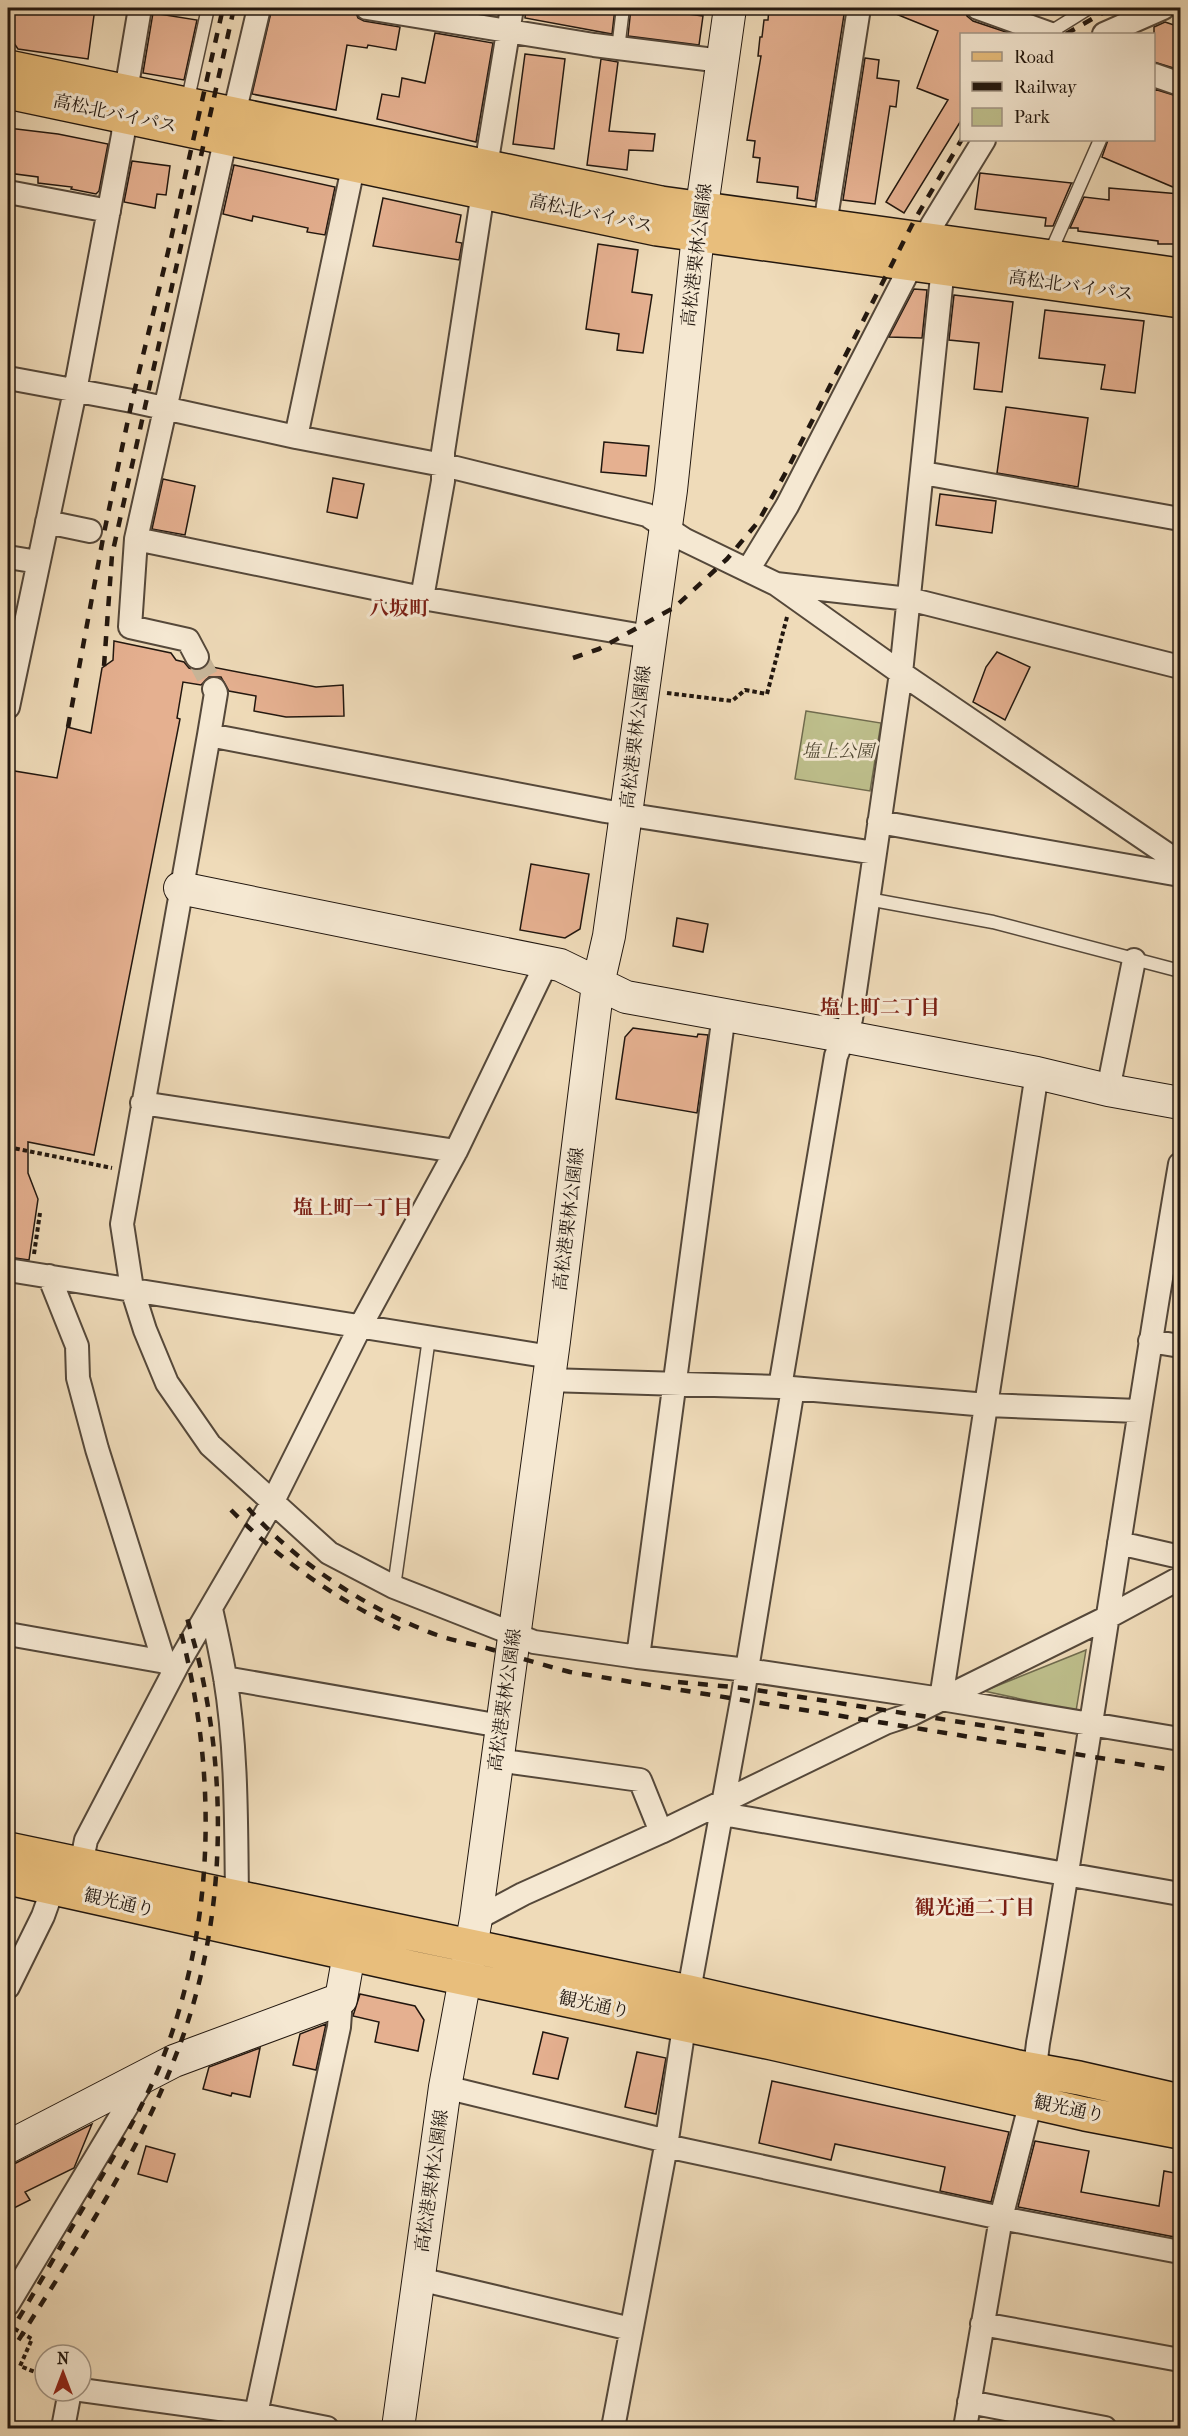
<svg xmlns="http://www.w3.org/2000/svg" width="1188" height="2436" font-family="'IM FELL French Canon','Noto Serif JP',serif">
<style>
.green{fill:#bebf8c;stroke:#706b4e;stroke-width:1.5}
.building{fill:#e5b090;stroke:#22170f;stroke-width:1.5}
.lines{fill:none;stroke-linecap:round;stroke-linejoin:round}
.street-tunnel{stroke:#c6b497;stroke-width:22;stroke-dasharray:22 11;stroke-linecap:butt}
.lane-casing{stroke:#55483a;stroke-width:15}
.street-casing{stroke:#55483a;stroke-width:26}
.secondary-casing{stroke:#22170f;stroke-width:34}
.primary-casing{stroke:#22170f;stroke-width:36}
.highway-casing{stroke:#22170f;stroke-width:36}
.path{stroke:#22170f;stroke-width:4;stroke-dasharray:4.5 3;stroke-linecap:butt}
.lane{stroke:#f5e8d2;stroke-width:12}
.street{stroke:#f5e8d2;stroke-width:22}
.secondary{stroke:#f5e8d2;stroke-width:32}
.primary{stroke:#e8be7c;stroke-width:33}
.highway{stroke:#e8be7c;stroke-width:33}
.rail{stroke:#22170f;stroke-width:4.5;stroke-dasharray:10 10;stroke-linecap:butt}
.path-bridge{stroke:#22170f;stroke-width:4;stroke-dasharray:4.5 3;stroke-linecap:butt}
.labels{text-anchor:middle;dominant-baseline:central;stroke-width:6;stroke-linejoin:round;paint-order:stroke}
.street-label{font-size:18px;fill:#22170f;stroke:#f5e8d2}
.park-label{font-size:18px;font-style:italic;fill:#514934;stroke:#f5e8d2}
.neighbourhood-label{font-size:20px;font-weight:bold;fill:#7a1f14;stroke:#f5e8d2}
</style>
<rect width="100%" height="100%" fill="#efdbb9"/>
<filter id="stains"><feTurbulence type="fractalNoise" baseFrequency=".00333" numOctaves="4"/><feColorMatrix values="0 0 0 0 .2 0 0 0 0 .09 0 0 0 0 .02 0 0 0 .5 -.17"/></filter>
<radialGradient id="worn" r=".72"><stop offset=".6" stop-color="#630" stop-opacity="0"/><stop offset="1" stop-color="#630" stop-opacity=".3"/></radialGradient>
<path class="green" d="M806,711L881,723L870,791L795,779Z
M1086,1650L1076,1711L984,1691Z"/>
<path class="building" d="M14,8H95L88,59L18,49L9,36Z
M272,8H325L348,12L349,8H354L358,18L364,21L400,27L396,50L368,45L367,48L347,45L336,110L252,94Z
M526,8H615L612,34L525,18Z
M631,8H643L703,16L699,45L628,36Z
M769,8H845L815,201L797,198L798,187L757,182L760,158L753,157L755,141L747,140L761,56H758L760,37H762L764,20H768Z
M886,8H958L965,10L967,16L973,21L1012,34H962V119L904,213L886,202L948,100L917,88L938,31L886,10Z
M153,13L197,20L184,80L143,73Z
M1165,22L1180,27V70L1154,62V27Z
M435,33L493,43L476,142L377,119L382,94L399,97L402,78L425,83Z
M525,54L565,59L554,149L513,144Z
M865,58L879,60L877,78L899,81L896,107L890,106L875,204L843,200Z
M601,59L618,62L609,131L655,134L653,151L629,150L627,170L587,165Z
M1154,89L1180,97V190L1102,157L1108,140H1154Z
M8,128L58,134L108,144L99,191L96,194L71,189L72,187L38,183V177L8,173Z
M132,161L170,166L166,195L157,194L155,208L124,202Z
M234,165L335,187L325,235L307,232L308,228L253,216L252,221L223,214Z
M980,173L1072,183L1071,184L1053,226H1045L1046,218L975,209Z
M1109,188L1180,194V244H1158V241L1078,231V228H1070L1084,197L1109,200Z
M383,198L461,215L456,242L462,243L459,260L373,246Z
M598,244L638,250L632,292L652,295L643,353L617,350L619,334L586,329Z
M914,289L927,290L922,338L889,337Z
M954,295L1013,302L1002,392L974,389L979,343L949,340Z
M1045,310L1144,321L1135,393L1101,389L1105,365L1039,358Z
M1006,407L1088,418L1078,487L997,473Z
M604,442L649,446L646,476L601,472Z
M333,478L364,484L357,518L327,512Z
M163,479L195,486L185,535L152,529Z
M940,494L996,501L992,533L936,525Z
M114,641L171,653L176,660L184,662L189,668L196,670L207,666L316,687L343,685L344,716L286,717L254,711L256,696L229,691L221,677H209L201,685L183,682L177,718L180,719L94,1155L28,1142V1173L38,1199L29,1260L8,1257V770L57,778L67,727L91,733L102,668L113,660Z
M997,652L1030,667L1005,720L973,702L986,667Z
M531,864L589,874L580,929L565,938L520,930Z
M677,918L708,924L703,952L673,946Z
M633,1028L697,1037L698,1034L708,1035L697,1113L616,1099L625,1037Z
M360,1994L415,2006L424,2020L418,2051L375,2042L379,2022L353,2016Z
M326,2024L316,2070L293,2065L300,2034Z
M543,2032L568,2038L558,2079L533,2074Z
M260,2048L250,2097L232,2093L231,2096L203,2089L209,2067Z
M637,2052L666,2058L656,2114L625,2107Z
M772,2081L1009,2132L991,2202L940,2191L945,2167L835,2144L831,2160L759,2143Z
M92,2124L74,2168L25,2192L30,2200L8,2211V2165L16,2163Z
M1035,2141L1089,2151L1081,2192L1159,2206L1164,2171L1180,2174V2238L1018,2207Z
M146,2146L175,2154L167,2182L138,2174Z"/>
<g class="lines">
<path class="street-tunnel" d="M197,657L214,689"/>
<g class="lane-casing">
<path id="lane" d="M1015,22L1020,8
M1049,33L1089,8
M618,49L623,8
M187,103L208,8
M1055,242L1100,140
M868,899L993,922L1180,971
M394,1587L429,1338"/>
</g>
<g class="street-casing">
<path id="street" d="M367,8L594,45L722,61
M978,8L1051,34
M1104,34L1163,8
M1154,75L1180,84
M234,114L259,8
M486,166L512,8
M8,192L109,211
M825,225L859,8
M8,378L132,401L296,437L448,466L647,515L685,540L776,584L901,673L1180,863
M296,437L354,163
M923,473L1180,519
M47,522L90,531
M136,539L422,598L649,637
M8,557L38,562
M748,570L787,506L932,225L984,140
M776,584L909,599L1180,667
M422,598L443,481V452L483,192
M197,657L188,640L130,627L136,539L226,137
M214,689L216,693L209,735L122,1224L132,1289L145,1330L167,1383L210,1445L329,1553L394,1587L534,1642L638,1657L747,1670L941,1699L1180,1739
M8,707L75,391L123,135L126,91L140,8
M209,735L605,811L875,853
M879,822L1180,875
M1108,1090L1134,960
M142,1103L456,1151
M8,1270L551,1357
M49,1276L77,1346L78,1378L97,1449L164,1662
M1150,1341L1180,1346
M548,1380L780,1387L987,1405L1138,1411
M780,1387L836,1056L851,1019L901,673L943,267
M1119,1543L1180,1557
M211,1609C216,1631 221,1654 225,1677C237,1749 236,1825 237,1899
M8,1634L177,1664
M638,1657L724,1014
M225,1678L501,1726
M941,1699L1037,1073
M497,1760L640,1780L661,1832
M722,1803L734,1816L1180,1894
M81,1865L86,1840L178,1664L272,1503L360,1327L456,1151L547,962
M476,1919L523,1894L661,1832L885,1723L912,1714L1108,1617L1180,1578
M8,1987L43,1916L53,1888
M445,2087L667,2141
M666,2146L1001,2218L1180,2252
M419,2279L631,2329
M8,2304L145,2076
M982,2324L1180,2360
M81,2390L256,2414L327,2428
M969,2402L1105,2428
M63,2428L70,2391
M253,2428L339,2027L341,1999
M613,2428L666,2146L692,1974L742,1700L793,1388
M965,2428L1001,2218L1031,2101L1038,2043C1090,1751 1130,1457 1180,1164"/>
</g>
<g class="secondary-casing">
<path id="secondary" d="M180,888L560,965L626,997L842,1036L1037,1073L1108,1090L1180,1103
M8,2147L174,2061L341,1999L349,1954
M398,2428L445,2087L476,1919L554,1341L598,984L609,936L671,490L698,235L730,8"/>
</g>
<g class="primary-casing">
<path id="primary" d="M8,1849L689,1992L1018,2067L1079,2078L1180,2101
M8,1878L414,1968L772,2043L1085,2114L1180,2132"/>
</g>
<g class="highway-casing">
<path id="highway" d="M8,67L661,203L1180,275
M8,92L657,229L1180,301"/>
</g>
<path class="path" d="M667,693L732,701L745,690L767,694L787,617
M34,1254L40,1213
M8,2325L32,2339L20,2366L45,2376"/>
<use href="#lane" class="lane"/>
<use href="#street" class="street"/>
<use href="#secondary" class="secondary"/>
<use href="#primary" class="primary"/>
<use href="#highway" class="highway"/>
<path class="rail" d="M1066,34L1111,8
M573,658L599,649L675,607L727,559L758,522L786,472L914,221L962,139
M104,666L112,555L234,8
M68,727L104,533L132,401L168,252L223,8
M248,1508C296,1563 369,1610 437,1635C454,1641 473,1644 490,1649C517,1657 543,1665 570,1672L1180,1771
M231,1510C280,1560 336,1600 400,1629
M678,1682L743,1688L1050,1736
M8,2336C35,2292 60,2247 86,2203C112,2159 139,2115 159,2068C216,1926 218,1775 180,1628
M8,2357C67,2262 133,2166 174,2060C222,1941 229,1806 203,1680C199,1658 192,1636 186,1614"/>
<path class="path-bridge" d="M8,1147L112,1168"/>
</g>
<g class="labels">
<g class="street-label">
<text transform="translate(115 114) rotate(12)">高松北バイパス</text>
<text transform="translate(591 214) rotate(12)">高松北バイパス</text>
<text transform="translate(697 255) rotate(-83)">高松港栗林公園線</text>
<text transform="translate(1071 286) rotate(8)">高松北バイパス</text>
<text transform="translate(636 737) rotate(-83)">高松港栗林公園線</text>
<text transform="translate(569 1219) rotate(-83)">高松港栗林公園線</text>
<text transform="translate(505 1700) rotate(-82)">高松港栗林公園線</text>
<text transform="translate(119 1903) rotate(13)">観光通り</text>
<text transform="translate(594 2005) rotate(12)">観光通り</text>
<text transform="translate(1069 2109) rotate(12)">観光通り</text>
<text transform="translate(432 2181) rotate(-82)">高松港栗林公園線</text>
</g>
<g class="park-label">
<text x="838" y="751">塩上公園</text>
</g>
<g class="neighbourhood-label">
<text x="399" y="608">八坂町</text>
<text x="880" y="1007">塩上町二丁目</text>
<text x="353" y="1207">塩上町一丁目</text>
<text x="975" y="1907">観光通二丁目</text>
</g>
</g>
<rect width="1188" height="2436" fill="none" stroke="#efdbb9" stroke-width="30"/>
<rect x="9" y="9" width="1170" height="2418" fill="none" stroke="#22170f" stroke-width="3"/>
<rect x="15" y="15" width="1158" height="2406" fill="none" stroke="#22170f" stroke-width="1.5"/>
<rect x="960" y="33" width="195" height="108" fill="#f5e8d2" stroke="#a19484" stroke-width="1.5"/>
<rect x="972" y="52" width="30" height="9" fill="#e8be7c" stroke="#a19484" stroke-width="1.5"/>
<text x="1014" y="63" font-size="18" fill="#22170f">Road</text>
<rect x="972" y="82" width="30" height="9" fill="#22170f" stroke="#a19484" stroke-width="1.5"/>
<text x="1014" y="93" font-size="18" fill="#22170f">Railway</text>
<rect x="972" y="108" width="30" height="18" fill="#bebf8c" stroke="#a19484" stroke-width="1.5"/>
<text x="1014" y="123" font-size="18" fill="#22170f">Park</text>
<g transform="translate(63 2373)"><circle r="28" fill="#f5e8d2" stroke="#a19484" stroke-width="1.5"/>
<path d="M0-4.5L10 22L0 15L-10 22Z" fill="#8f2418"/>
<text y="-9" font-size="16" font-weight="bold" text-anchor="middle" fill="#22170f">N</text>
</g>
<rect width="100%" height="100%" filter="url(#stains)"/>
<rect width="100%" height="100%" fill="url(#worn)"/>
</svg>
